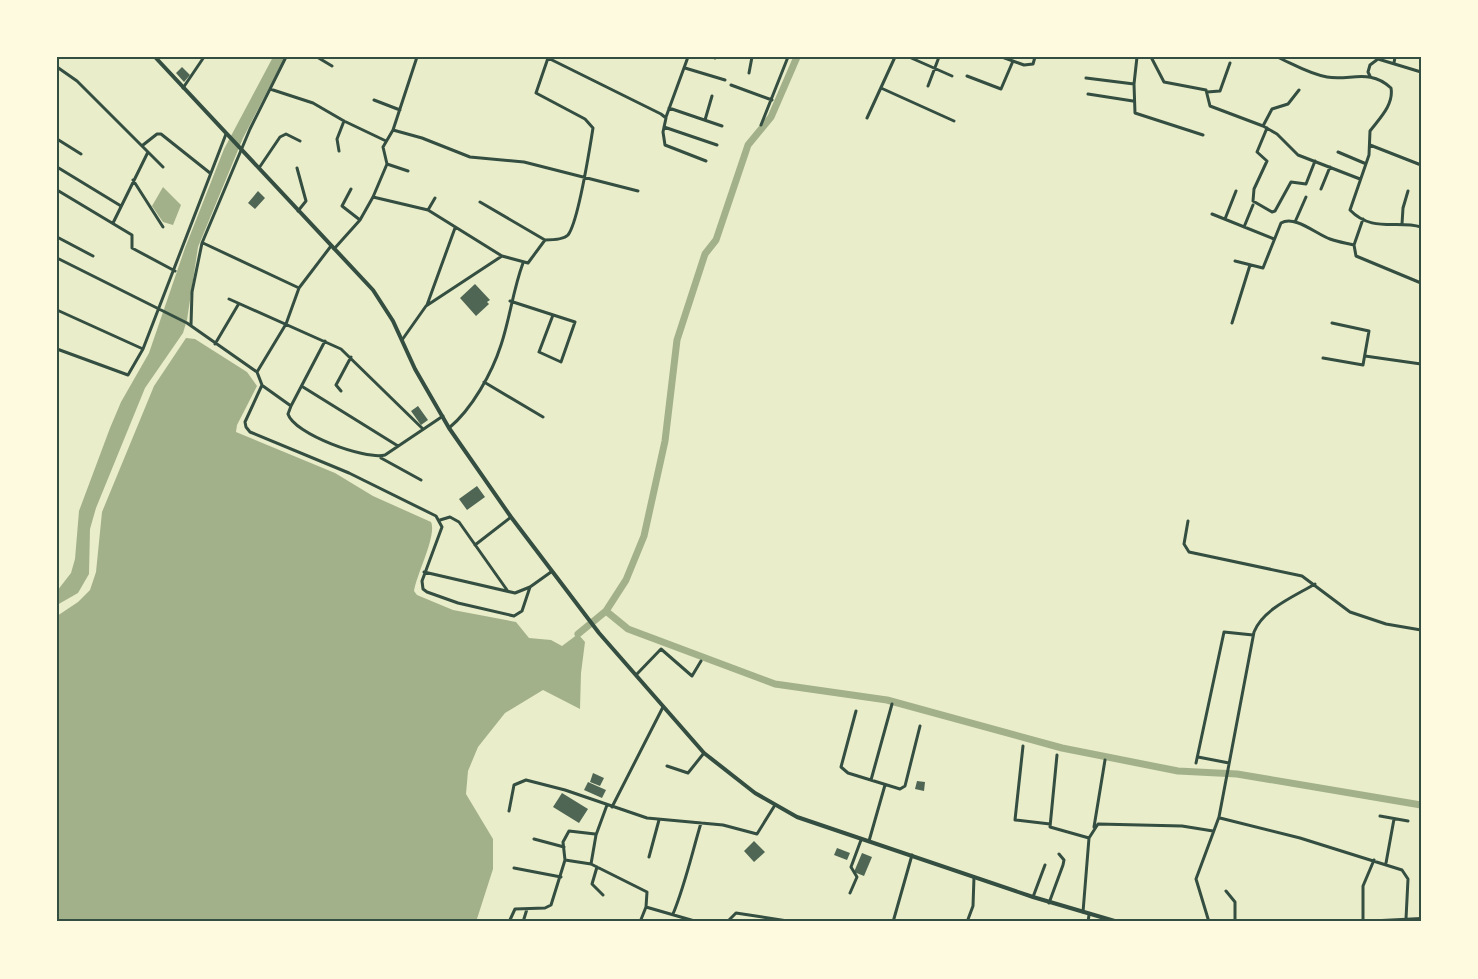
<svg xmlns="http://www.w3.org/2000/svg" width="1478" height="979" font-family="'Open Sans',sans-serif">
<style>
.water{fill:#a3b18a}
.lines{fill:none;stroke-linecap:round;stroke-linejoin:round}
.canal{stroke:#a3b18a;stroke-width:7}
.building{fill:#4f6655}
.minor{stroke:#344e41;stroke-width:3}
.tertiary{stroke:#344e41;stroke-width:4}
.neatline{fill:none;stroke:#344e41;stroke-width:2}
</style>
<rect width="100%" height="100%" fill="#e9edc9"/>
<path class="water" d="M273,57H285L243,138L198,247L187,320L183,333L145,388L96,508L90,529L89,574L78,593L57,605V591L71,573L75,559L79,511L110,428L121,402L149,353L185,248L224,149Z
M163,187L181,205L173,225L163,222L152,206Z
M186,338L195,339L247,372L257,386L237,425L236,432L335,473L373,496L431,522C437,535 417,573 414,591L417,595L453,610L516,622L529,638L551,640L562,646L578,634L585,642L581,673L580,709L543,690L505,713L478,747L468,771L466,794L493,839V869L476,922H57V616L78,602L90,590L96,572L102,512L154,386Z"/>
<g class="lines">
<path class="canal" d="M606,611L626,580L644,536L665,441L677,340L705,254L716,240L748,145L771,117L797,57
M578,634L606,611L628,629L775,684L887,700L1062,748L1178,771L1237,774L1421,805"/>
</g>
<path class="building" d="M182,67L190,75L184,82L176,73Z
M258,191L265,198L255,209L248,203Z
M475,284L490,300L487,302L489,304L476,316L460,298Z
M418,406L428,420L421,425L411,411Z
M477,486L485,497L467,510L459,499Z
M593,773L604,778L600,786L590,782Z
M917,781L925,782L924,791L915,789Z
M588,782L606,790L602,798L584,790Z
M562,793L588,809L579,823L553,807Z
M754,841L765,852L754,862L744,851Z
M837,848L850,853L847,860L834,855Z
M862,853L872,857L864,876L854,872Z"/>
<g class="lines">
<path class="minor" d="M317,57L332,66
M546,57L661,114L666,118L663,132L665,145L706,161
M909,57L952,76
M1002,57L1024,65L1033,64L1035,57
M1137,57L1134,84L1135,113L1203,135
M1151,57L1164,82L1206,90L1210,106L1263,126L1277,134L1298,155L1360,179
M1277,57C1293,64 1309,74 1327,77C1350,81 1370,68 1391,88C1394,105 1379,119 1370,131L1369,155L1350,210C1372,233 1397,220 1421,227
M715,58V57
M57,59L58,57
M1394,63L1395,57
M57,67L77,81L163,167
M685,68L725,80
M749,73L752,57
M967,76L1001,89L1013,61
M1370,76L1368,72L1370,65L1378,59L1421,72
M1086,78L1134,84
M731,85L772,100
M928,86L939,57
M183,88L204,57
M881,88L954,121
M270,89L313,103L344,121L386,141
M1207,92L1220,91L1230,63
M1088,94L1133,101
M374,100L400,110
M669,108L722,126
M666,117L688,57
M867,118L895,57
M705,120L712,96
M761,125L788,57
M1263,126L1272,109L1288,104L1299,90
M664,127L717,145
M1267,128L1257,152L1267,161L1254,189L1253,201L1272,212L1275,211L1291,182L1306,184L1315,161
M393,130L422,138L470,157L524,162L638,191
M57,139L81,154
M143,145L157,134H161L210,173
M1370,145L1421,165
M339,151L337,139L344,121
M1338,152L1364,163
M387,164L408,171
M57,167L121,206
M259,168L280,137L286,134L300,141
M297,168L306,201L298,211
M133,180L163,227
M351,189L342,206L360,220
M1321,189L1330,167
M57,190L132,235V248L175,271
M373,197L428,210L502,256
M480,202L545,240
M428,210L435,198
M1212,214L1274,239
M1225,219L1236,191
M1363,219L1354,245L1356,256L1421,283
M1295,222L1306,197
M113,223L148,152
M1402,224L1403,208L1408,191
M1244,227L1253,205
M57,237L93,256
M203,243L299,288
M334,249L360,220L373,197L387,164L383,147L393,130L417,57
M57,258L187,323L257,372L262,385L245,422L246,427L250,432L349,473L436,516L442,527L422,581L423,589L427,592L458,603L514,616L522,611L530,587
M1235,261L1263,268L1281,223C1295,215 1316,234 1330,239C1338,242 1346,243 1354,245
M229,299L341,349L423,429
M510,301L575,322L561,362L539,352L553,315
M427,305L455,228
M57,310L143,349L226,134
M1232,323L1250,265
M191,325L192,292L202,243L250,129L286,57
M402,340L426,306L502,256L528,263L545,240C552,240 563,240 568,235C578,222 590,147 593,128L585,119L536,93L548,58
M325,341L291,406L288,414C294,434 365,460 385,455L443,416
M215,344L238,305
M57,349L128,375L143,349
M1365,356L1421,364
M1323,358L1363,365L1369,331L1332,323
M257,372L286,324L299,288L331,246
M484,382L543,417
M263,386L291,406
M303,387L398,446
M341,391L336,385L351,357
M449,428C472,409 492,373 501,345C510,318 513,290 523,263
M381,458L421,480
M440,520L450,517L459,522L507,590
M1188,521L1184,544L1189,552L1302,576L1350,612L1386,624L1421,630
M475,545L511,517
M424,572L515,593L530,587L551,572
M636,675L661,649L692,676L701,661
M856,711L841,767L848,773L900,789L905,786L920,726
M1023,746L1015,820L1050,824
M1057,755L1050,827L1089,838
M1198,757L1229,763
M1196,763L1224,632L1253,635
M667,766L688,773L704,753
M871,780L892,704
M607,805L596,835L591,864L647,892L646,907L640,922
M612,807L663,707
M509,811L514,785L526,780L565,790L647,818L723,825L757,834L775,805
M1380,816L1408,821
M1220,818L1300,838L1402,870L1408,879L1406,919
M1094,827L1105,760
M534,839L564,847
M869,841L885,785
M649,857L659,820
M565,860L563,842L569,831L595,834
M1386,863L1394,819
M597,867L592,884L603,895
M514,868L561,877
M1226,891L1235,902V922
M850,893L857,877L851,867L861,840
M1033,897L1045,865
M1049,903L1063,865L1064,860L1059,854
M646,907L698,922
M1083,912L1089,838L1098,824L1182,826L1213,831
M673,914C685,885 692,853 701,823
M509,922L515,909L545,908L551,905L565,860L591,864
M523,922L527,909
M727,922L736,913L794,922
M893,922L912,855
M967,922L973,906L974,877
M1088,922L1089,915
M1209,922L1196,879L1219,817L1254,632C1263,609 1295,596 1315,584
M1363,922V886L1374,860"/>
<path class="tertiary" d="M155,57L373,290L393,321L415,369L449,428L511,517L599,633L704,753L755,793L797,817L1033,897L1118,922
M1362,922L1421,919"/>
</g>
<rect width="1478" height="979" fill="none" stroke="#fefae0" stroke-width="117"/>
<rect x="58" y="58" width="1362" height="862" class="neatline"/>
</svg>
